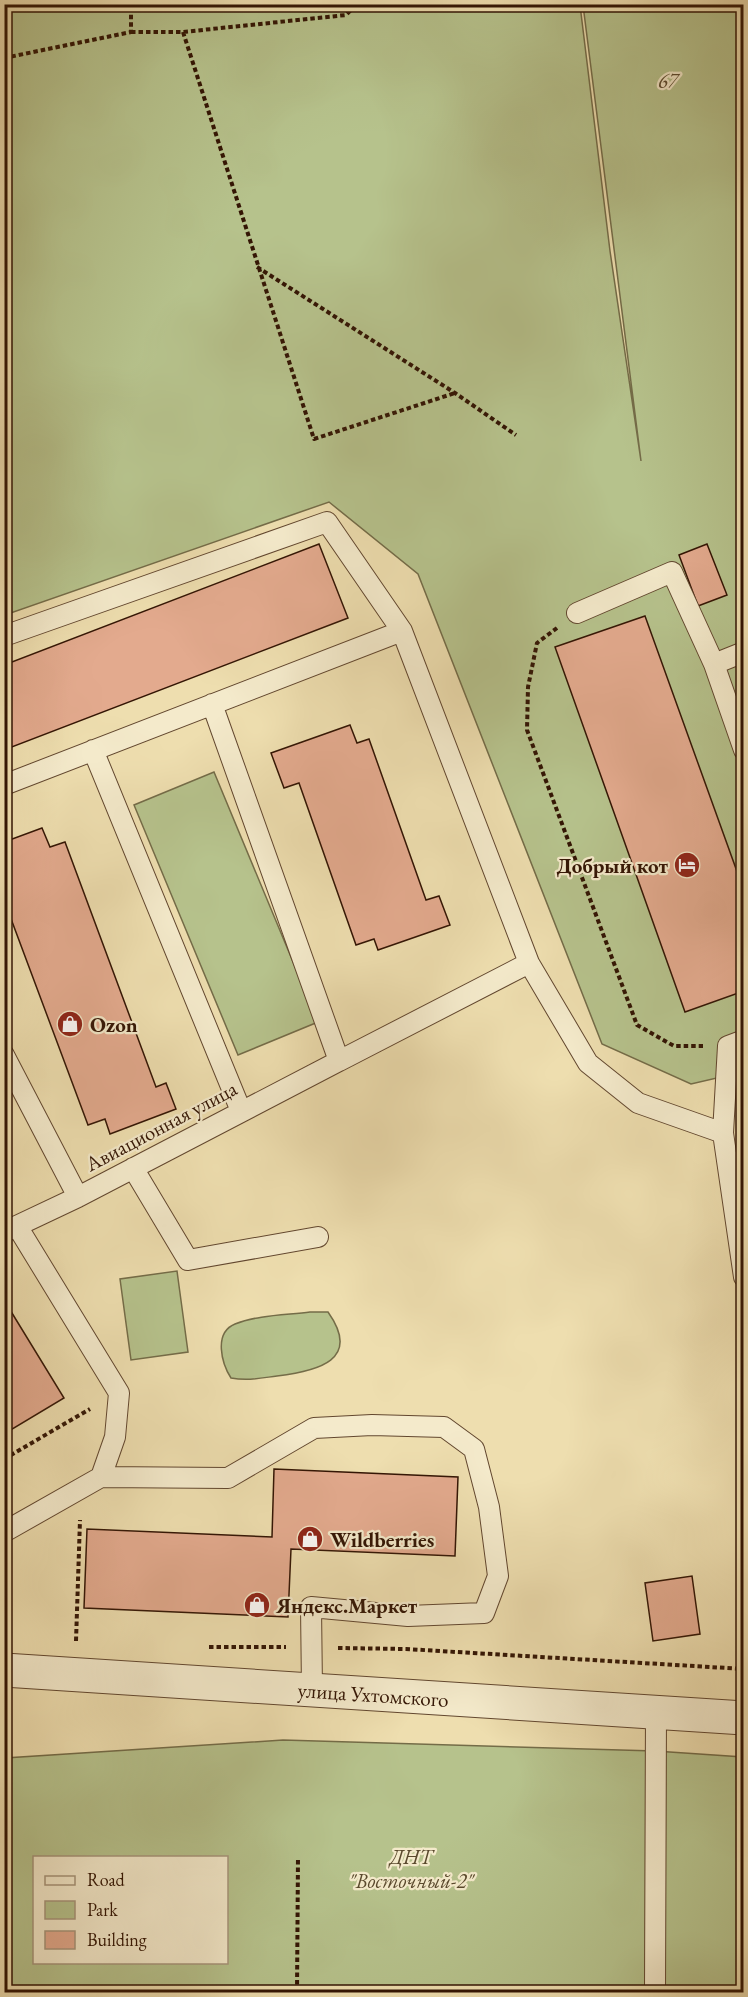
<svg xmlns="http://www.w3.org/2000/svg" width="748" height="1997" font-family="'EB Garamond',serif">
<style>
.green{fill:#b6c28c;stroke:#746c48;stroke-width:1.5;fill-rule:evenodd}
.building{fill:#e3aa8e;stroke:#331504;stroke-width:1.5}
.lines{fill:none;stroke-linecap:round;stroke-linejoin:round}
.lane-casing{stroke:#62472f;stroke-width:22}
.street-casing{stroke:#62472f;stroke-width:35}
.path{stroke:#331504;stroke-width:4;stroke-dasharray:4.5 3;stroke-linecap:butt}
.lane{stroke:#f4eacb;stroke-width:20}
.street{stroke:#f4eacb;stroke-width:33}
.labels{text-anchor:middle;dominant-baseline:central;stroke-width:4.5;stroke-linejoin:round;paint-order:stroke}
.park-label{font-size:21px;font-style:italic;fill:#5a492d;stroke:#f4eacb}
.poi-label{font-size:21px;font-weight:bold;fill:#331504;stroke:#f4eacb;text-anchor:start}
.street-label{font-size:21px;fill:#331504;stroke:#f4eacb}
</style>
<rect width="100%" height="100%" fill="#eedeaf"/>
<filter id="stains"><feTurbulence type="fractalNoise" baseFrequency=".00333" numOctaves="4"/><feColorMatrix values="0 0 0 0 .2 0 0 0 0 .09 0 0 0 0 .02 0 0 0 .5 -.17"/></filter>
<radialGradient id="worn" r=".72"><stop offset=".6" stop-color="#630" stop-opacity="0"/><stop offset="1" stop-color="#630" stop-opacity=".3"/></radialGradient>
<path class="green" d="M4,5H580L610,251L641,461L583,5H743V1072L691,1084L602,1044L418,574L329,502L5,615Z
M214,772L318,1022L238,1055L134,805Z
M177,1271L188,1352L131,1360L120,1279Z
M310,1312H328C362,1360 318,1371 277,1376C261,1378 248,1381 231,1378C222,1364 213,1333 235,1324C257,1315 287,1315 310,1312Z
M283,1740L655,1751L743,1757V1992H5V1758ZM34,1858H226V1962H34Z"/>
<path class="building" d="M319,544L348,618L4,750V665Z
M707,544L727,595L698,606L679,555Z
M645,616L744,891V991L685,1012L555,647Z
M350,725L357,743L369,739L426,900L439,896L450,925L378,950L374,939L356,945L299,783L284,788L271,753Z
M42,828L50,847L65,842L156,1087L166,1083L176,1109L110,1134L105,1119L88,1125L4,900V842Z
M4,1300L64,1398L4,1434Z
M274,1469L458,1477L455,1556L291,1549L288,1617L84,1608L87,1529L272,1537Z
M692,1576L700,1634L653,1641L645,1583Z"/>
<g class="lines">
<g class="lane-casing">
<path id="lane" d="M577,613L672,572L714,664
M4,636L327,522L402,631L529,963L339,1061L212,704
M744,652L714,664L744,750
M93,750L241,1111
M4,785L402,631
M529,963L588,1063L638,1103L723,1133L744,1277
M4,1055L78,1197
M723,1133L728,1046L744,1040
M133,1168L188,1260L318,1237
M4,1232L78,1197L339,1061
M101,1477L228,1478L314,1428L372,1425L444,1427L474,1449L489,1507L498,1576L484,1613L408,1616L311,1607L312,1689
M4,1532L101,1477L115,1437L119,1393L17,1226
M655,1992L656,1712"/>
</g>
<g class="street-casing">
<g id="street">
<path id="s1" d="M4,1670L744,1718"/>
</g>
</g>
<path class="path" d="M131,32H183L346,15L357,4
M183,32L314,439L455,393
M4,58L131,32V4
M257,267L455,393L516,435
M557,628L537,643L528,687L527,730L637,1025L674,1046H703
M4,1459L90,1409
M76,1641L80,1520
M209,1647H286
M338,1648L406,1649L744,1669
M297,1992L298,1857"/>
<use href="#lane" class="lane"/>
<use href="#street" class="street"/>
</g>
<defs>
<g id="hotel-disc" transform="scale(1.35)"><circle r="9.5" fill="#8f2418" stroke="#f4eacb"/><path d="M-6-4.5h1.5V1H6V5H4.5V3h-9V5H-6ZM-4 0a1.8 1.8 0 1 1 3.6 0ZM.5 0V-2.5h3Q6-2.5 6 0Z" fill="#fff"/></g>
<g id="shop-disc" transform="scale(1.35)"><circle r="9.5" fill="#8f2418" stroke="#f4eacb"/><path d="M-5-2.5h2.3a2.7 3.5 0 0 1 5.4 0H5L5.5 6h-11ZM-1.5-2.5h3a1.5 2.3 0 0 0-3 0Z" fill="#fff"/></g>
</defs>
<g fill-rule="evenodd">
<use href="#hotel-disc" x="687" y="865"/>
<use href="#shop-disc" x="70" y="1024"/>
<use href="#shop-disc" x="310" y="1539"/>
<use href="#shop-disc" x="257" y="1605"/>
</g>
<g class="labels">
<g class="park-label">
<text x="668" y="80">67</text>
<text x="411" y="1856">ДНТ<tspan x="411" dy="24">"Восточный-2"</tspan></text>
</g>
<g class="poi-label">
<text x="668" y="865" text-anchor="end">Добрый кот</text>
<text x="90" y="1024">Ozon</text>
<text x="330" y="1539">Wildberries</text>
<text x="276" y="1605">Яндекс.Маркет</text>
</g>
<g class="street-label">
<text transform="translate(161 1126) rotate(-28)">Авиационная улица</text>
<text stroke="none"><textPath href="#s1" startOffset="370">улица Ухтомского</textPath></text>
</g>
</g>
<rect width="748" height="1997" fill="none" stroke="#eedeaf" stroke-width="24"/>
<rect x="6" y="6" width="736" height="1985" fill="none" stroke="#331504" stroke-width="3"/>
<rect x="12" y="12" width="724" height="1973" fill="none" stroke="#331504" stroke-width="1.5"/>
<rect x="33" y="1856" width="195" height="108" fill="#f4eacb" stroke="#a7957b" stroke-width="1.5"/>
<rect x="45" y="1876" width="30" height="9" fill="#f4eacb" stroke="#a7957b" stroke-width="1.5"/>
<text x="87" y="1886" font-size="18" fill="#331504">Road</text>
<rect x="45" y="1901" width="30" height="18" fill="#b6c28c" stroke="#a7957b" stroke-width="1.5"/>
<text x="87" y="1916" font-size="18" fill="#331504">Park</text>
<rect x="45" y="1931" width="30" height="18" fill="#e3aa8e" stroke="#a7957b" stroke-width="1.5"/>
<text x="87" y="1946" font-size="18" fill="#331504">Building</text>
<rect width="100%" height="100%" filter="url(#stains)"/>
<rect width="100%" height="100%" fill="url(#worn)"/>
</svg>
